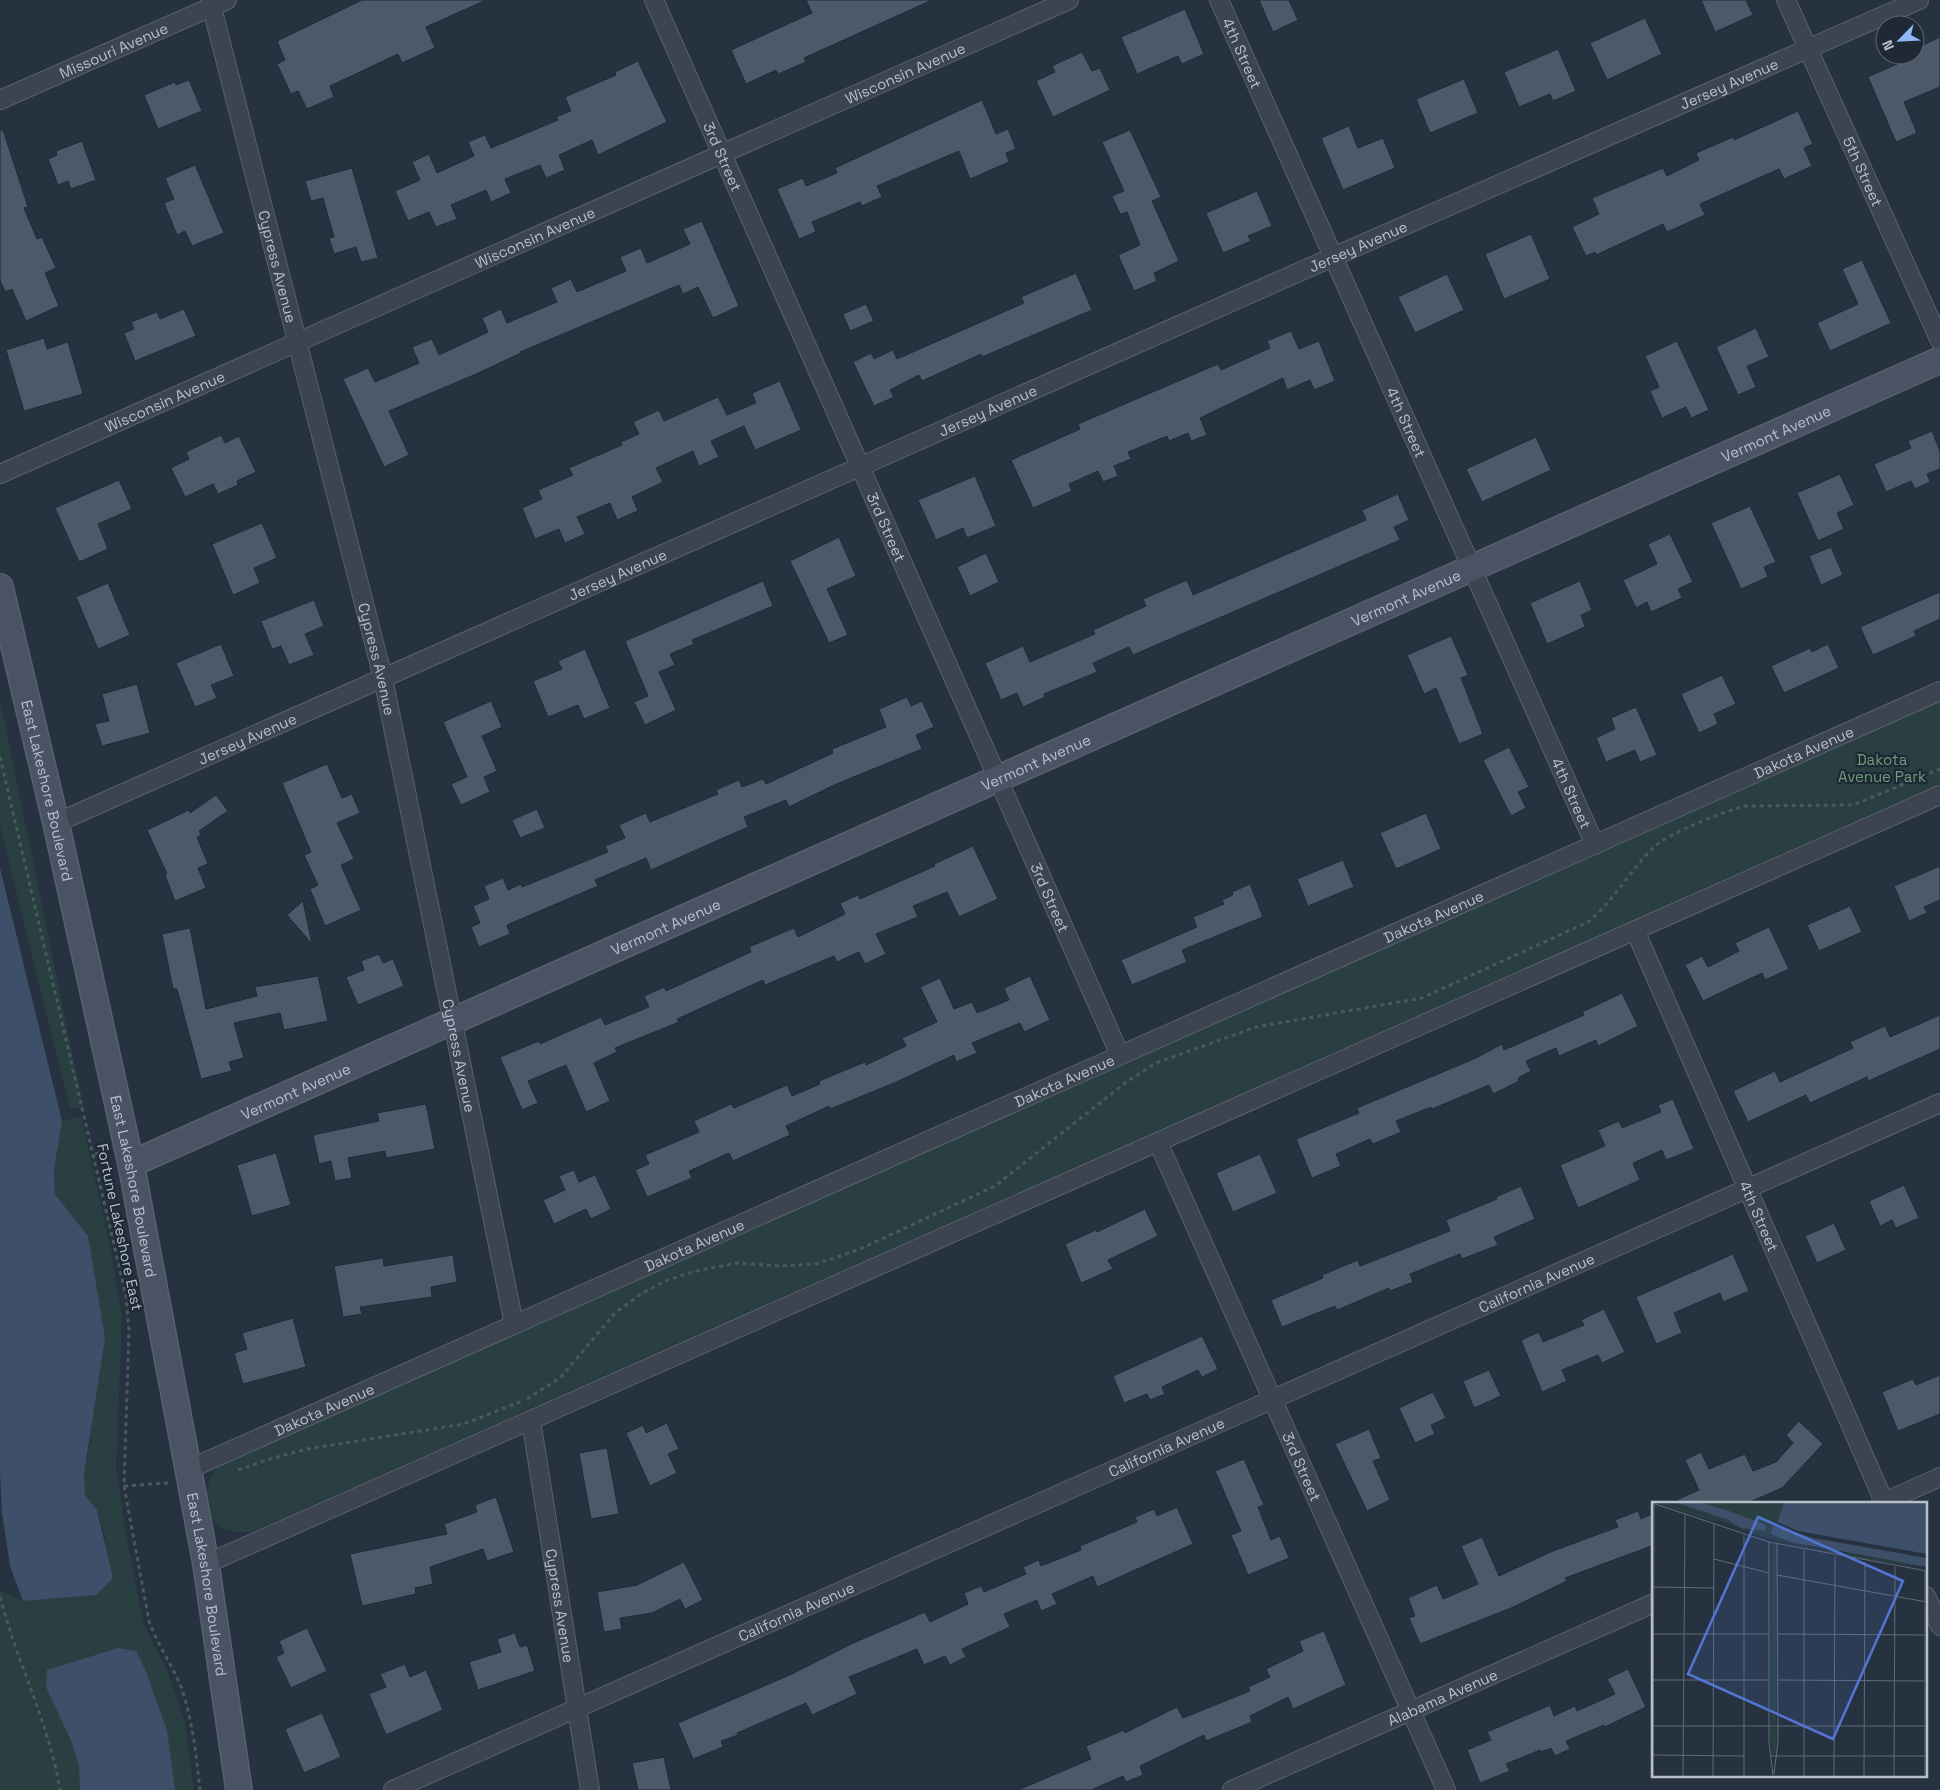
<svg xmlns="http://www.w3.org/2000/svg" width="1940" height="1790" font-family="'Space Grotesk',sans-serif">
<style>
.green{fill:#293f41}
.water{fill:#3d4f69}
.building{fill:#4d5969;stroke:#212b38}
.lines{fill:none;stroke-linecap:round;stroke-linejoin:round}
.street-casing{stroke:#58626e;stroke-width:20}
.secondary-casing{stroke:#58626e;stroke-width:28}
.path{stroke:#475b5e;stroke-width:3;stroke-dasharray:4 4;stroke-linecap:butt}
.street{stroke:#3b4450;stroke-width:18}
.secondary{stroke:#495363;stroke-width:25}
.labels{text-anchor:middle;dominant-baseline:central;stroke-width:4.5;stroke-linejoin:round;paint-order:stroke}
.street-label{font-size:15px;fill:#b7bfcb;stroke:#1f2936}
.park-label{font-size:15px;fill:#6f9b79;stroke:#1f2936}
.inset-road{fill:none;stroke:#616a78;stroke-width:1}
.view{fill:#5376d3;fill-opacity:0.15;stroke:#5376d3;stroke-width:2.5}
.inset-edge{fill:none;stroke:#b7bfcb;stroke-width:2.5}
</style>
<rect width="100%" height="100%" fill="#273240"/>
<path class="green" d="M0,700L83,1107L70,1109L0,826Z
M1940,701V784L252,1532C243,1532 234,1533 225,1529C200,1520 204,1484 217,1467Z
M81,1116L111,1250L122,1317L116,1467L125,1529L143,1623L167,1670L185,1723L194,1790H0V1591L23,1601L96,1595L106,1540L97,1510L85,1495L84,1474L91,1436L88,1236L55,1194L54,1170L62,1121Z"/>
<path class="water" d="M0,868L62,1121L54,1170L55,1194L88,1236L105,1338L84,1474L85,1495L97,1510L113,1578L96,1595L23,1601L10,1566L2,1513L0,1471Z
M118,1648L136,1651L145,1669L167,1730L175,1790H80L79,1766L72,1743L46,1687L47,1670Z"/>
<path class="building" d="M362,0H486L426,27L435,48L402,63L398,54L330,86L334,97L307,109L298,91L291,94L277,64L285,60L277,41Z
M806,0H932L804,58L806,62L778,74L776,70L746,84L731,50L812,13Z
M1259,0H1289L1298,20L1273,32Z
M1701,0H1746L1753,15L1715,32Z
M1185,9L1204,54L1182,64L1178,56L1137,74L1121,37Z
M1645,18L1662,54L1607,80L1590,43Z
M1940,37V87L1904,102L1917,133L1896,142L1868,77L1897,64L1893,55H1915V49Z
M1558,49L1576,91L1553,101L1550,94L1519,107L1504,72Z
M1082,52L1092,71L1100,68L1110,90L1053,117L1036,81L1055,72L1052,66Z
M638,61L667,122L598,155L592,140L559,155L565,170L546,178L540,165L505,179L511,193L491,202L486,190L451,205L457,219L436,227L429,212L408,221L395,191L420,180L412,162L429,154L437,173L474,156L468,142L485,135L491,148L558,120L556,117L571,111L565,97L616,75L615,72Z
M1464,79L1478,113L1430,133L1416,99Z
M189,80L202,111L158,129L144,95L175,82L176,85Z
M982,100L996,134L1008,129L1016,149L1006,153L1009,162L970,179L959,151L877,186L882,197L862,206L860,202L812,222L816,232L799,239L777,189L803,178L806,186L837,173L835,168Z
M1798,111L1813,144L1804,148L1812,166L1784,179L1779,169L1700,204L1705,215L1667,232L1663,224L1596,255L1595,252L1586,256L1572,227L1599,214L1592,198L1663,168L1667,176L1699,160L1696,153L1733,137L1734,140Z
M1349,126L1358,148L1383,138L1395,168L1343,190L1321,138Z
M3,130L28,207L24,208L37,239L42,237L56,268L45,273L59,306L26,321L12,289L5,292L0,280V131Z
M1130,130L1161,197L1152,201L1179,261L1154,273L1157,281L1134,291L1118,255L1140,245L1127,212L1120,214L1112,196L1124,191L1102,142Z
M82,141L96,180L71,189L68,181L58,185L48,159L57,155L56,151Z
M195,165L224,233L192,246L185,231L177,235L164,203L174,199L165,178Z
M352,168L378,258L361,262L356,247L334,254L329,238L334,237L323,198L311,201L305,181Z
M1257,191L1272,226L1248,236L1251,241L1223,253L1206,213Z
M702,221L739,306L713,318L698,287L683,294L679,285L520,352L521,353L476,374L389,411L409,455L384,467L343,379L368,368L375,382L419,363L412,347L432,339L439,355L488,332L482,318L501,309L507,323L557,302L551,288L571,279L577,292L626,271L620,257L641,248L647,263L690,244L683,229Z
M1531,234L1550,279L1504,299L1485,254Z
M1862,260L1891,323L1830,351L1817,323L1858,304L1842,269Z
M1076,273L1092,310L982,357L981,354L922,381L919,375L890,390L894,397L874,406L853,362L871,353L874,359L893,350L897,359L1024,303L1021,297Z
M1447,274L1464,310L1415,333L1398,297Z
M866,304L874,321L850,331L843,314Z
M184,309L196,336L135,361L124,333L134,329L131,322L157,312L160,319Z
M1756,328L1769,357L1747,366L1756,387L1738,395L1716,347Z
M1291,331L1299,349L1319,341L1335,381L1314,390L1310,380L1287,390L1283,378L1200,418L1207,435L1191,441L1188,433L1169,441L1167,436L1128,452L1131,459L1114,466L1118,476L1103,482L1098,471L1069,484L1072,491L1033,508L1011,460L1080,429L1078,424L1218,364L1221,370L1270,348L1267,341Z
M44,338L47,349L68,342L83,394L24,411L6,350Z
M1677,341L1709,410L1691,418L1686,407L1662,418L1650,391L1659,387L1645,356Z
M780,381L801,430L755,450L744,426L711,441L719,457L699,466L693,451L656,468L663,482L632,497L638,511L617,520L610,503L577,517L585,534L565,543L559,529L535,539L522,508L542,499L538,490L573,475L569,468L622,445L621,442L639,434L633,422L659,410L664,421L718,397L727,415L756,403L752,393Z
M1932,431L1940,451V469L1927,474L1930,482L1915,489L1911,481L1886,492L1874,464L1911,448L1908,441Z
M221,435L225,443L239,436L256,472L237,481L238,485L218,494L213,484L185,497L171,468L189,459L186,452Z
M1536,437L1551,470L1482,502L1466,469Z
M1840,474L1854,505L1837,513L1844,529L1818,541L1797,493Z
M975,476L996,526L967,538L963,528L936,540L918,500Z
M119,480L132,509L98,524L108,549L79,562L55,508Z
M1398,494L1409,520L1394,527L1400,540L1133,655L1129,647L1093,663L1097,672L1044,694L1045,697L1023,707L1017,693L1001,700L985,663L1023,646L1030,662L1095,634L1093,630L1146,606L1143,599L1187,580L1193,595L1366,520L1362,510Z
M1750,506L1776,562L1764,567L1768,577L1741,589L1711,523Z
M262,523L277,558L254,568L260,583L233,595L212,544Z
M1670,534L1693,582L1678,589L1682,598L1651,612L1647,602L1636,608L1623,580L1657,564L1648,544Z
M839,537L856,576L827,589L848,635L829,643L790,561Z
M1831,547L1843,575L1821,585L1809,556Z
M986,553L999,582L970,596L957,567Z
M763,581L773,606L692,640L694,644L670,654L675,665L659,672L676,710L645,725L634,702L648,696L625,641Z
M1580,581L1592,610L1581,615L1585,627L1547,644L1530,603Z
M108,583L130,635L98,649L76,597Z
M1940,592V619L1914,631L1916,636L1873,655L1860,627Z
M314,600L324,626L305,634L314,655L289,665L281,646L272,649L261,621Z
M1451,636L1468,675L1461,678L1483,734L1459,744L1436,688L1424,694L1407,655Z
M221,644L234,676L211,685L217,698L195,707L176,663Z
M1828,644L1839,668L1784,693L1771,666L1810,648L1812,652Z
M585,649L610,708L584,719L578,705L548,717L533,681L562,669L558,661Z
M1722,675L1736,704L1714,714L1718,724L1699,733L1681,694Z
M137,684L150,733L102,746L95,724L109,721L102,694Z
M907,697L911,706L922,701L934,727L916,735L922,749L834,785L789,807L786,800L744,817L748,827L651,870L646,858L595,880L598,886L507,925L510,934L479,947L471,927L480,923L473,906L489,899L484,886L503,878L508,890L521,884L522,887L608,852L605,846L625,838L619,825L646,813L650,822L718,794L716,790L739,780L742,787L763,779L766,784L833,753L832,749L886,727L879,709Z
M491,701L502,727L482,736L497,771L484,777L490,792L461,805L451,784L467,777L443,722Z
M1636,707L1657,755L1640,762L1635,750L1606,762L1596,738L1615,729L1611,718Z
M1509,747L1529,787L1518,792L1526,808L1511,816L1483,760Z
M327,764L342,798L352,794L360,813L337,823L354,859L341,865L361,910L325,926L310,889L318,885L304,855L311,852L282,783Z
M216,795L228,811L199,831L201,835L197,837L208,864L198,868L206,888L175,901L165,875L167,874L147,830L189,810L190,813Z
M537,809L545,828L520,838L512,820Z
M1426,813L1441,849L1396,869L1380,833Z
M973,846L998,899L959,917L947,892L913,906L918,917L876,934L886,954L865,964L859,952L837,962L834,956L765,985L763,980L677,1019L679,1022L615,1048L617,1052L594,1063L610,1101L586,1112L566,1065L528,1081L538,1103L522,1110L500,1057L539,1041L540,1044L601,1017L605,1025L649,1007L644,996L664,987L666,991L751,952L749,947L794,928L798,937L845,914L840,903L858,895L860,899L935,866L934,864Z
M1343,860L1354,887L1308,906L1297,879Z
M1940,866V900L1924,907L1927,913L1909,921L1894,886Z
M1250,884L1263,917L1182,950L1187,962L1132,985L1121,960L1197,927L1193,917L1224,904L1222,900L1233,895L1232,892Z
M303,901L312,944L287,915Z
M1850,906L1862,932L1819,951L1807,925Z
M1769,927L1789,969L1765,980L1762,973L1703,1001L1685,965L1702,956L1708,967L1739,951L1735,943Z
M190,928L206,1009L257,996L255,987L318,976L328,1021L284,1030L280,1013L234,1023L244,1058L229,1062L232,1071L201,1079L177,989H173L162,934Z
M379,954L383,963L393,959L404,986L358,1005L346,977L364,970L361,961Z
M1030,976L1050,1020L1024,1032L1020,1023L972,1043L977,1053L956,1062L954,1055L894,1083L830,1109L829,1106L786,1126L790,1135L733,1161L729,1153L689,1171L692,1178L647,1197L635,1170L649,1164L645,1155L699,1132L694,1121L731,1104L734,1108L787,1085L792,1096L820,1084L819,1081L865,1062L866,1065L906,1046L902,1038L937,1022L920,987L940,978L954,1009L972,1002L977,1013L1009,1000L1004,988Z
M1622,993L1638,1026L1598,1046L1596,1040L1559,1056L1556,1048L1526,1061L1531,1071L1518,1078L1519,1081L1493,1094L1489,1085L1432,1109L1431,1107L1396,1121L1401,1132L1373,1144L1370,1139L1336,1154L1341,1166L1312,1178L1296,1139L1359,1113L1357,1108L1476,1058L1502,1044L1504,1050L1584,1015L1582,1012Z
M1940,1015V1049L1868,1081L1867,1077L1810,1103L1806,1095L1748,1122L1733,1091L1775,1071L1780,1082L1853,1048L1850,1042L1885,1026L1890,1037Z
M1673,1099L1694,1149L1666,1160L1662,1150L1633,1163L1640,1180L1578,1208L1560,1165L1605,1146L1598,1130L1619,1121L1622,1128L1661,1112L1658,1105Z
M426,1104L435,1149L386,1158L385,1151L348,1158L352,1178L335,1181L331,1161L319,1164L313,1135L379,1121L377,1113Z
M276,1153L291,1205L252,1216L237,1165Z
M1260,1154L1277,1193L1233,1212L1216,1173Z
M574,1170L579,1182L595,1175L611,1209L591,1219L586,1209L554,1224L543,1200L565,1190L559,1176Z
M1904,1185L1919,1218L1896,1228L1892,1220L1880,1226L1869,1201Z
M1521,1186L1535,1219L1494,1237L1498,1245L1462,1259L1460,1254L1410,1274L1413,1282L1390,1291L1389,1288L1337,1310L1335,1306L1282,1327L1271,1300L1323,1278L1322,1275L1358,1260L1360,1266L1450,1231L1446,1220L1497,1199L1496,1197Z
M1145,1209L1158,1236L1108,1260L1113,1269L1081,1283L1065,1244L1096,1230L1097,1232Z
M1834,1223L1846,1250L1817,1263L1805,1236Z
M1733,1254L1749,1291L1723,1302L1720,1293L1674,1313L1682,1333L1656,1344L1636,1297Z
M453,1255L457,1282L431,1287L432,1297L360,1307L362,1314L343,1317L334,1266L383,1258L384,1266Z
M1604,1309L1625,1352L1602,1363L1598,1355L1562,1370L1567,1381L1542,1392L1521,1340L1539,1332L1543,1342L1584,1325L1581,1320Z
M293,1318L306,1367L243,1384L234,1353L247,1349L242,1333Z
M1202,1336L1218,1369L1202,1377L1198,1370L1162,1387L1165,1394L1150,1400L1147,1394L1124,1403L1113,1376Z
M1489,1370L1501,1396L1474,1408L1463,1381Z
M1940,1375V1414L1898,1431L1882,1392L1913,1379L1916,1385Z
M1433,1392L1446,1418L1431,1425L1435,1434L1415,1443L1399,1408Z
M1799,1421L1823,1444L1782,1488L1745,1504H1668L1699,1490L1685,1460L1701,1452L1709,1469L1745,1454L1753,1471L1776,1462L1793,1443L1786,1435Z
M667,1423L679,1449L668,1454L677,1473L650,1486L626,1433L643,1425L646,1433Z
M1369,1429L1381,1458L1373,1461L1390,1500L1367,1511L1335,1444Z
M607,1448L619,1514L591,1519L579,1453Z
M1244,1459L1264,1505L1258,1507L1271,1540L1280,1536L1289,1558L1248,1575L1231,1535L1241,1531L1215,1471Z
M496,1497L514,1552L487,1561L483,1549L430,1567L433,1584L415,1588L416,1594L362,1606L350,1554L447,1534L444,1524L477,1512L475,1505Z
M1177,1507L1193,1544L1097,1587L1093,1576L1052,1594L1057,1604L1041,1611L1037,1600L1004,1614L1010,1627L962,1649L966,1657L950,1665L945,1656L924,1665L917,1649L849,1677L857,1694L812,1715L806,1703L737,1733L738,1735L721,1741L723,1747L693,1759L678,1723L792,1674L851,1644L925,1612L930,1622L968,1604L964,1593L981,1586L984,1592L1026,1574L1023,1567L1039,1560L1041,1566L1081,1550L1080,1546L1137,1522L1135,1517L1154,1509L1157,1516Z
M1638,1511L1641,1519L1654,1513V1545L1565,1578L1567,1581L1511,1608L1420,1644L1409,1618L1415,1616L1408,1598L1437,1585L1443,1599L1478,1584L1461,1546L1482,1537L1499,1576L1553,1551L1618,1527L1615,1520Z
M684,1562L703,1600L685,1609L680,1599L652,1613L620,1618L622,1629L604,1632L597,1592L637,1585Z
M307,1628L327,1671L291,1688L276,1657L284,1653L279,1641Z
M1324,1631L1346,1685L1293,1709L1288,1697L1250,1716L1252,1722L1206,1741L1204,1735L1140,1766L1143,1775L1126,1782L1123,1776L1091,1790H1018L1091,1759L1086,1746L1124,1730L1125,1733L1177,1707L1183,1718L1250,1691L1248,1687L1270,1677L1266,1669L1303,1651L1299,1641Z
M515,1633L520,1647L527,1645L535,1671L478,1690L469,1662L501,1652L497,1639Z
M405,1664L410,1677L426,1670L443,1710L386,1735L369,1694L386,1687L380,1674Z
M1628,1669L1646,1707L1605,1727L1604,1725L1566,1741L1570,1749L1555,1756L1551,1748L1541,1752L1540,1750L1506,1764L1510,1771L1480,1783L1467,1750L1491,1740L1487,1732L1550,1705L1554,1716L1575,1706L1577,1711L1615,1694L1607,1679Z
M322,1713L341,1757L304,1773L285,1729Z
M664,1757L671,1790H638L632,1763Z"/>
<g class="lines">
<g class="street-casing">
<g id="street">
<path id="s1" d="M210,0L383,678L514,1324"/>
<path id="s2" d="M654,0L1120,1055"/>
<path id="s3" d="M1219,0L1595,845"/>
<path id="s4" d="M1786,0L1940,341"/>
<path id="s5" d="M0,100L227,0"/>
<path id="s6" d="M0,474L1069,0"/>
<path id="s7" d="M56,823L1333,257L1919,0"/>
<path id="s8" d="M1635,930L1885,1504"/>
<path id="s9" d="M1158,1142L1446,1790"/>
<path id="s10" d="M531,1420L590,1790"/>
<path id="s11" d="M187,1470L1940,691"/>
<path d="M1880,1504L1940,1477"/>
<path d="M206,1564L1940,795"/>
<path d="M1926,1596L1940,1626"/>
<path id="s12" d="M393,1790L1940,1103"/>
<path id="s13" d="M1232,1790L1654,1603"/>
</g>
</g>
<g class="secondary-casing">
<g id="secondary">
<path id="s14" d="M0,587L56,823L131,1164L206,1564L239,1790"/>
<path id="s15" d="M131,1164L1940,360"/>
</g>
</g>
<path class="path" d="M0,757L126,1296L129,1330L124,1486L149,1621C157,1644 172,1664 181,1687C193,1721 196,1754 200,1790
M95,1154L106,1151
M527,1399L561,1377L615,1313L641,1294L665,1281L692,1272L736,1263L780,1266L816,1264L858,1250L995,1186L1125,1083L1156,1063L1256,1027L1422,998L1588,922C1614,901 1630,870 1654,847C1667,834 1726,810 1746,806L1853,805L1940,769
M238,1470L270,1459L307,1449L464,1424L522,1401
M124,1486L168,1483
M0,1597C17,1662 49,1723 60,1790"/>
<use href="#street" class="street"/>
<use href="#secondary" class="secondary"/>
</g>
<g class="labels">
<g class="street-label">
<text stroke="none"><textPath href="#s5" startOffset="124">Missouri Avenue</textPath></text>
<text stroke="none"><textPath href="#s3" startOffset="58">4th Street</textPath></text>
<text stroke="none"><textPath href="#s6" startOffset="990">Wisconsin Avenue</textPath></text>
<text stroke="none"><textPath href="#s7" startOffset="1829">Jersey Avenue</textPath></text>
<text stroke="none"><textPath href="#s2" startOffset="171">3rd Street</textPath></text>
<text stroke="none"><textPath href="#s4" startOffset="188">5th Street</textPath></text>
<text stroke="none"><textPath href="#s6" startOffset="585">Wisconsin Avenue</textPath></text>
<text stroke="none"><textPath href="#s7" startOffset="1424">Jersey Avenue</textPath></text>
<text stroke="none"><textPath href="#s1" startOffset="275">Cypress Avenue</textPath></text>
<text stroke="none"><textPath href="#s6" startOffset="180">Wisconsin Avenue</textPath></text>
<text stroke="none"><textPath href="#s7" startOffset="1019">Jersey Avenue</textPath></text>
<text stroke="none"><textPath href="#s3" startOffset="462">4th Street</textPath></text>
<text stroke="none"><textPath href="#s15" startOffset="1800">Vermont Avenue</textPath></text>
<text stroke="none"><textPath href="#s2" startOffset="576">3rd Street</textPath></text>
<text stroke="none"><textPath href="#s7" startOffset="614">Jersey Avenue</textPath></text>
<text stroke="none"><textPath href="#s15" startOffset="1395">Vermont Avenue</textPath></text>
<text stroke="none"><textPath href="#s1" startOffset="680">Cypress Avenue</textPath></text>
<text stroke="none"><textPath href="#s7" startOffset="209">Jersey Avenue</textPath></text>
<text stroke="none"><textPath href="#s11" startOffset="1769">Dakota Avenue</textPath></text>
<text stroke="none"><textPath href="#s15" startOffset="990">Vermont Avenue</textPath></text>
<text stroke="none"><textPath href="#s14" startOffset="209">East Lakeshore Boulevard</textPath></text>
<text stroke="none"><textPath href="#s3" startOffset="868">4th Street</textPath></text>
<text stroke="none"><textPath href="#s2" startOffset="981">3rd Street</textPath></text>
<text stroke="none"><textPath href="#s11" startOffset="1364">Dakota Avenue</textPath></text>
<text stroke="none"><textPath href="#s15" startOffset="585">Vermont Avenue</textPath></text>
<text stroke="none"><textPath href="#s1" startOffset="1085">Cypress Avenue</textPath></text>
<text stroke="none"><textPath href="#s11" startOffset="960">Dakota Avenue</textPath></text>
<text stroke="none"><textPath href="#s15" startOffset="180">Vermont Avenue</textPath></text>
<text stroke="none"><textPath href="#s14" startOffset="614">East Lakeshore Boulevard</textPath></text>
<text stroke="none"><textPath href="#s8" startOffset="312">4th Street</textPath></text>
<text transform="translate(120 1227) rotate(78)">Fortune Lakeshore East</text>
<text stroke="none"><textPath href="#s11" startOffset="555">Dakota Avenue</textPath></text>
<text stroke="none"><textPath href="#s12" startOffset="1251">California Avenue</textPath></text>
<text stroke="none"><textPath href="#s11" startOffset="150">Dakota Avenue</textPath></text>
<text stroke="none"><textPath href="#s12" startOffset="846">California Avenue</textPath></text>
<text stroke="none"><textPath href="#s9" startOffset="355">3rd Street</textPath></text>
<text stroke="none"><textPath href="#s14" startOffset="1019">East Lakeshore Boulevard</textPath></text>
<text stroke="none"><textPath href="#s10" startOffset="188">Cypress Avenue</textPath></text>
<text stroke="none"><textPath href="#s12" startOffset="441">California Avenue</textPath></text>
<text stroke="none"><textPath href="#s13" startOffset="230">Alabama Avenue</textPath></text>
</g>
<g class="park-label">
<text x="1882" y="759">Dakota<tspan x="1882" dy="17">Avenue Park</tspan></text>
</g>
</g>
<g transform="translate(1652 1502)">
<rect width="275" height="275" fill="#273240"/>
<path d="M2,1H16L65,18L64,20ZM20,1H132L119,32L153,41L158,46L103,32ZM120,42L125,44L124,222L119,223ZM159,46L267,63L271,65L208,57ZM125,226L124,251L120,253L118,227Z" fill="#293f41"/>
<path d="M26,1H50L77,9L114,23L113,29L89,26L74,17ZM132,1H275V52L146,29L125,20ZM121,23L161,36L275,56V65L139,40L119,32Z" fill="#3d4f69"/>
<path class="inset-road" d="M0,1L117,40L275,69M117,40V240L121,273M62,57L117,71M125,73L275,100M1,85L62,86M1,132H117M125,132L275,133M1,178H117M125,178L275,179M0,224H275M1,253L92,254M118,254H275M122,272L126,239L125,42M1,274L2,2M31,274L33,13M61,274L62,23M92,274V33M152,274V48M182,274L183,54M212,274L213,60M242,274L243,65M273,274V69"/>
<path class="view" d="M106,15L251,79L181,237L36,172Z"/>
<rect width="275" height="275" class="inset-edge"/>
</g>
<g transform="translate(1900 40) rotate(246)"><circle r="24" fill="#1f2936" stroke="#5c6572"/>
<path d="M0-4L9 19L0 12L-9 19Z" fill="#91b8f6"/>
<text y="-8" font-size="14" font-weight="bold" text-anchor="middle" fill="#b7bfcb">N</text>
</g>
</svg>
